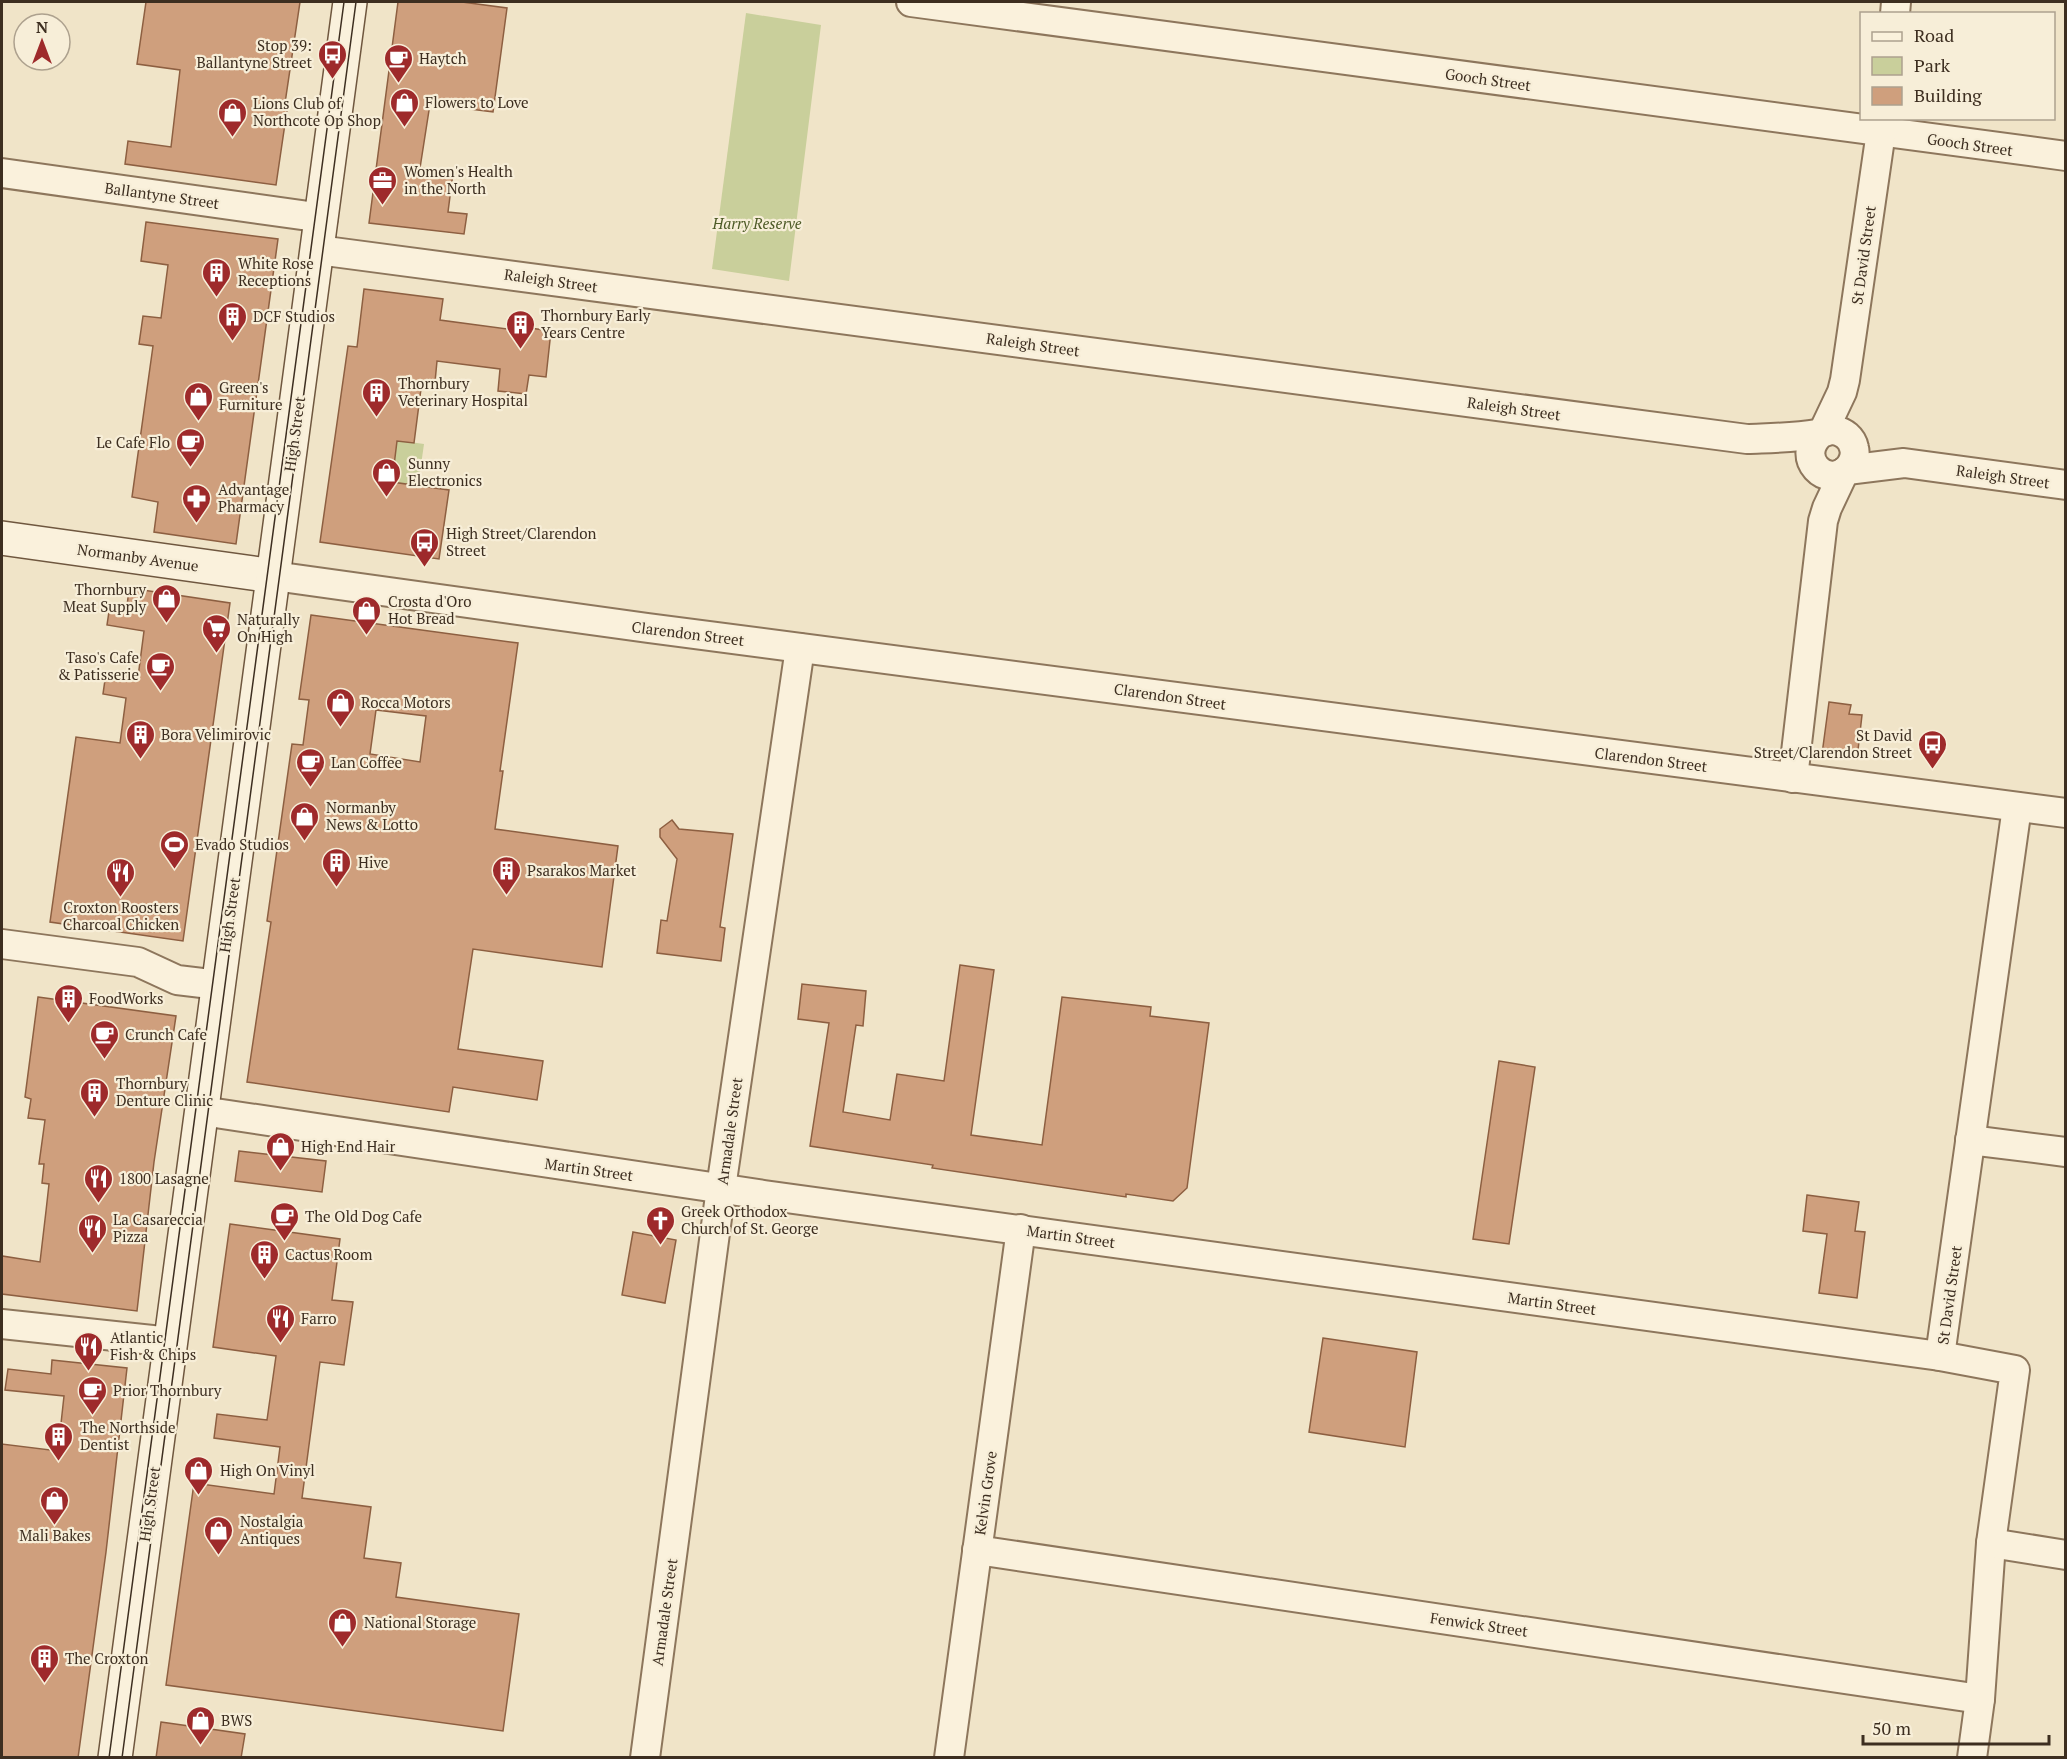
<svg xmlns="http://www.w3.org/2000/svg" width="2067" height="1759" viewBox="0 0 2067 1759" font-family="'PT Serif',serif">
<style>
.green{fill:#c9cf9b}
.building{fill:#cf9f7d;stroke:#8d5f41;stroke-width:1.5;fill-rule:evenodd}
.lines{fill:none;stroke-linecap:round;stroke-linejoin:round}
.minor-casing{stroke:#8d765c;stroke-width:32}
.secondary-casing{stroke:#6f573f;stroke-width:36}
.minor{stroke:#faf1dc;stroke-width:28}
.secondary{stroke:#faf1dc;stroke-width:33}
.tram{stroke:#3d2e20;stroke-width:1.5}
.labels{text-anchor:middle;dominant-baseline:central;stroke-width:4.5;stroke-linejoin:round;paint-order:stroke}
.poi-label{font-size:15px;fill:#3d2e20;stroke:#f7eed8;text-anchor:start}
.street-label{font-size:15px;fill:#3d2e20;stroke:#f7eed8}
.park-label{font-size:15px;font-style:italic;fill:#4d5a26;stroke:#f7eed8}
</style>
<rect width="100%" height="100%" fill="#f0e4c8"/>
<g class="green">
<path d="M746 13 821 25 789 281 712 269Z"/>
<path d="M374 437 424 444 418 486 369 479 393 474 395 451Z"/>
</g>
<g class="building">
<path d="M146 2H300L284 110H287L276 185 125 164 128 141 171 147 180 70 137 64Z"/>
<path d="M398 2H462L507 8 493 112 430 104 420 168 453 173 448 212 467 214 464 234 369 223Z"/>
<path d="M146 222 278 239 236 544 154 532 158 502 132 497 153 346 139 344 143 316 161 318 168 265 141 261Z"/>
<path d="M364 289 443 299 440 320 507 329 508 325 551 331 546 377 529 375 526 394 498 391 500 369 437 361 435 382 422 381 414 443 397 441 392 482 449 490 439 559 320 542 348 346 357 347Z"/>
<path d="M129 588 230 603 183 941 50 922 76 737 120 743 126 698 103 694 106 673 138 677 144 631 107 625 110 605 127 607Z"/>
<path d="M311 615 518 643 500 771H503L495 829 618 846 602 967 473 949 458 1049 543 1061 537 1100 453 1087 449 1112 247 1082 271 922 267 921 292 744 303 745 309 700 299 699ZM376 710 426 716 420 762 370 754Z"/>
<path d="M1829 702 1851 705 1849 714 1862 715 1857 759 1822 754Z"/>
<path d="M672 820 679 829 733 834 720 927 725 928 721 961 657 953 661 920 667 921 677 859 660 837V829Z"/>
<path d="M960 965 994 970 971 1135 1042 1145 1062 997 1151 1007 1150 1016 1209 1023 1187 1188 1173 1201 1126 1194V1197L932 1168 933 1165 810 1146 829 1023 798 1019 802 984 866 991 863 1026 856 1025 843 1112 890 1120 897 1074 944 1081Z"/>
<path d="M38 997 176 1016 154 1162 137 1311 2 1294V1256L40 1262 46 1211 49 1184 42 1183 44 1164H39L45 1120 28 1118 31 1099 25 1097Z"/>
<path d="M1499 1061 1535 1067 1509 1244 1473 1239Z"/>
<path d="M239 1151 326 1161 322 1192 235 1181Z"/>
<path d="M1807 1195 1859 1202 1855 1231 1865 1232 1857 1298 1819 1293 1827 1234 1803 1231Z"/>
<path d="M230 1224 340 1239 332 1300 353 1302 344 1365 320 1362 302 1498 371 1507 364 1558 401 1563 396 1597 519 1614 503 1731 166 1685 194 1483 274 1494 280 1447 214 1438 217 1414 267 1420 276 1356 213 1347Z"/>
<path d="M633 1232 676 1240 665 1303 622 1295Z"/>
<path d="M1323 1338 1417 1352 1405 1447 1309 1432Z"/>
<path d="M52 1360 127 1368 106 1552 78 1758H2V1444L58 1451 64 1396 5 1390 8 1369 51 1374Z"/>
<path d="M161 1722 245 1734 241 1758H156Z"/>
</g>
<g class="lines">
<defs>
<g id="minor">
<path d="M911 2 2066 156"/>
<path d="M1895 14 1896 2"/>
<path d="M2 173 323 218"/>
<path d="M318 250 1747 439C1770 438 1794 438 1817 434 1823 433 1828 430 1834 430 1844 432 1852 438 1854 448 1856 455 1853 463 1848 469 1827 490 1794 458 1820 434"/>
<path d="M1823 432 1842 392 1845 380 1883 118"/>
<path d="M1847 470 1904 463 2066 485"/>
<path d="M274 576 648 628 2066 813"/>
<path d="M1793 778 1823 521 1827 508 1844 472"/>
<path d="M2 944 138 962 177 980 219 985"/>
<path d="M202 1111 764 1195 1940 1356 2015 1370 1991 1543 1980 1699 1972 1758"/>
<path d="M1970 1140 2066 1152"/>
<path d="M2 1324 171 1342"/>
<path d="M1940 1356 2017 807"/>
<path d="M1991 1543 2066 1555"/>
<path d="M977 1550 1980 1699"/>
<path d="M645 1758 721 1188 800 648"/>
<path d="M949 1758 1021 1229"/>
</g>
<g id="secondary">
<path d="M2 538 274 576"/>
<path d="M115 1758 350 2"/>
</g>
</defs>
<use href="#minor" class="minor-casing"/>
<use href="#secondary" class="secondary-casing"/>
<use href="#minor" class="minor"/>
<use href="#secondary" class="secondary"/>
<g class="tram">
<path d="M109 1758 344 2"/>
<path d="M122 1758 356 2"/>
</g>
</g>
<defs>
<symbol id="bus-pin" viewBox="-11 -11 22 30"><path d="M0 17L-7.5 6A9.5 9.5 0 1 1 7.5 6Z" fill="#9e2a2b" stroke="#f7eed8"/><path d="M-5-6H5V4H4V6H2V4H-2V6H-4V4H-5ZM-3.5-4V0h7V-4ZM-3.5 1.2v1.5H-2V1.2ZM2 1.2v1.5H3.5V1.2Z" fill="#fff"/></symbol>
<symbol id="cafe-pin" viewBox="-11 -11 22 30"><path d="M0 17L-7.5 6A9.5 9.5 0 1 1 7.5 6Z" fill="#9e2a2b" stroke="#f7eed8"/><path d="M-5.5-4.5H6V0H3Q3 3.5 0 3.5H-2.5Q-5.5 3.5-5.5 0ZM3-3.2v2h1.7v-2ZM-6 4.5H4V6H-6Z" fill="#fff"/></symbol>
<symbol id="shop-pin" viewBox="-11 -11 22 30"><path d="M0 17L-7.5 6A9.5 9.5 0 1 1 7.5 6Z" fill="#9e2a2b" stroke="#f7eed8"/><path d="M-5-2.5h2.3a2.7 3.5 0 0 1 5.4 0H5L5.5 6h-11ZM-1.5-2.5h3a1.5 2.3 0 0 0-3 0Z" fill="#fff"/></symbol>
<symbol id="office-pin" viewBox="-11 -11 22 30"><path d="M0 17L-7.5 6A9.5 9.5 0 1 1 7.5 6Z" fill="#9e2a2b" stroke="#f7eed8"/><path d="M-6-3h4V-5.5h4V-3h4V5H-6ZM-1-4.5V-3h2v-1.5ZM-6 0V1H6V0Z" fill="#fff"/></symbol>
<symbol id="building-pin" viewBox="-11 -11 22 30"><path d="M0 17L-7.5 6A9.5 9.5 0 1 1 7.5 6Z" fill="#9e2a2b" stroke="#f7eed8"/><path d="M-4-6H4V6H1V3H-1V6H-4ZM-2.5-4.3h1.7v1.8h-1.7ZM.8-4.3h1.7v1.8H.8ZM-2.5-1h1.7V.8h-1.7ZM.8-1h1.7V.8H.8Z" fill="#fff"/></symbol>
<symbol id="pharmacy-pin" viewBox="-11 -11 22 30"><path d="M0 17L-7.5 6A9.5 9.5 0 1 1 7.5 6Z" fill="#9e2a2b" stroke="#f7eed8"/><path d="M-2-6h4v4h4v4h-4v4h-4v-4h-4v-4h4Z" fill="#fff"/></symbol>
<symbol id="supermarket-pin" viewBox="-11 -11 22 30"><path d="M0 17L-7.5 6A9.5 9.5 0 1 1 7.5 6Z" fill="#9e2a2b" stroke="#f7eed8"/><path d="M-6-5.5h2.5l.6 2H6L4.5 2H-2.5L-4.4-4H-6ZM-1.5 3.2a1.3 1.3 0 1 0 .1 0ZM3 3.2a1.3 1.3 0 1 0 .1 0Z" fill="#fff"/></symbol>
<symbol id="stadium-pin" viewBox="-11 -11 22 30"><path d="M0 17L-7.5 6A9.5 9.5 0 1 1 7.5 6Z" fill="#9e2a2b" stroke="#f7eed8"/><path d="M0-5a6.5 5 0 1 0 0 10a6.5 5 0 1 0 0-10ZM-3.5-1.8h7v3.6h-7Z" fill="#fff"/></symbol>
<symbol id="restaurant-pin" viewBox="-11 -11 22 30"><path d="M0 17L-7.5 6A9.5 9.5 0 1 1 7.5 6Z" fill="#9e2a2b" stroke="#f7eed8"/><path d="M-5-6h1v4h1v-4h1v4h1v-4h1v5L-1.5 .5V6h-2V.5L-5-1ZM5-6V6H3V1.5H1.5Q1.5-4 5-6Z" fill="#fff"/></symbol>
<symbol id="church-pin" viewBox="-11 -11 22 30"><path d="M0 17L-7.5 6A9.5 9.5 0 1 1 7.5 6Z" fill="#9e2a2b" stroke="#f7eed8"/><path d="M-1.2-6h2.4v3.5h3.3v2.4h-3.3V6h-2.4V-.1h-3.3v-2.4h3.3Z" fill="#fff"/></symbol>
</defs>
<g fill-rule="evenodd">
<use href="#bus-pin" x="316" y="38" width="33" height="45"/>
<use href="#cafe-pin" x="382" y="42" width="33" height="45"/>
<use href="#shop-pin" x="388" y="86" width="33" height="45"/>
<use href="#shop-pin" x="216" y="96" width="33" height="45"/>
<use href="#office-pin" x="366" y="164" width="33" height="45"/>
<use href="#building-pin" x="200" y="256" width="33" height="45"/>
<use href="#building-pin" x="216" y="300" width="33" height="45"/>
<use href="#building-pin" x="504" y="308" width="33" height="45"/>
<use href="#building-pin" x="360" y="376" width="33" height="45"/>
<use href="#shop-pin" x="182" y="380" width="33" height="45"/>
<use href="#cafe-pin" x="174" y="426" width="33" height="45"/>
<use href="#shop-pin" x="370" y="456" width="33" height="45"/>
<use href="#pharmacy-pin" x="180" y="482" width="33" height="45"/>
<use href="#bus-pin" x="408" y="526" width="33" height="45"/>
<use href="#shop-pin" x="150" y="582" width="33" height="45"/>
<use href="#shop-pin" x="350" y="594" width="33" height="45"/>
<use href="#supermarket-pin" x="200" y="612" width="33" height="45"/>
<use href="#cafe-pin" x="144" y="650" width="33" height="45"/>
<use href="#shop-pin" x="324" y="686" width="33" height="45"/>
<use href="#building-pin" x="124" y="718" width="33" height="45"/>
<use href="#bus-pin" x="1916" y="728" width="33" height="45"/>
<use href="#cafe-pin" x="294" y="746" width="33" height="45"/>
<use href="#shop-pin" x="288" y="800" width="33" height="45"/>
<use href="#stadium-pin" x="158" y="828" width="33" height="45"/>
<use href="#building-pin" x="320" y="846" width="33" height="45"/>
<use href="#building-pin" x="490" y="854" width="33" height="45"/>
<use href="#restaurant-pin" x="104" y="856" width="33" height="45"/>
<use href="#building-pin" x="52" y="982" width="33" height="45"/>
<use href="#cafe-pin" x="88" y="1018" width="33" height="45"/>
<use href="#building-pin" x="78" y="1076" width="33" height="45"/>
<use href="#shop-pin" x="264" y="1130" width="33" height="45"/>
<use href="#restaurant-pin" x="82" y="1162" width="33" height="45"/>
<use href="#cafe-pin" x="268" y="1200" width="33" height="45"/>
<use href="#church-pin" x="644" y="1204" width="33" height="45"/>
<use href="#restaurant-pin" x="76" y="1212" width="33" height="45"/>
<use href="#building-pin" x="248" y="1238" width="33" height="45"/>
<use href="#restaurant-pin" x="264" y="1302" width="33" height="45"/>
<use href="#restaurant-pin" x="72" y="1330" width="33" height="45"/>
<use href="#cafe-pin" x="76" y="1374" width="33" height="45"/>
<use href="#building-pin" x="42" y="1420" width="33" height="45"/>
<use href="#shop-pin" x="182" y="1454" width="33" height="45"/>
<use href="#shop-pin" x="38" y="1484" width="33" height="45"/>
<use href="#shop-pin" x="202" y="1514" width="33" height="45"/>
<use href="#shop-pin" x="326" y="1606" width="33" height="45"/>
<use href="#building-pin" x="28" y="1642" width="33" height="45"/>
<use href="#shop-pin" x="184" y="1704" width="33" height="45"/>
</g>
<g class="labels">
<g class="poi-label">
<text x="312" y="45" text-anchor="end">Stop 39:<tspan x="312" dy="17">Ballantyne Street</tspan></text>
<text x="419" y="58">Haytch</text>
<text x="425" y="102">Flowers to Love</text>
<text x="253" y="103">Lions Club of<tspan x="253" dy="17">Northcote Op Shop</tspan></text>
<text x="404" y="171">Women's Health<tspan x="404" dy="17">in the North</tspan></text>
<text x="238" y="263">White Rose<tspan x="238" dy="17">Receptions</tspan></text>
<text x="541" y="315">Thornbury Early<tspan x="541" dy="17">Years Centre</tspan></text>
<text x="253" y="316">DCF Studios</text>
<text x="398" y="383">Thornbury<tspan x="398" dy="17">Veterinary Hospital</tspan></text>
<text x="219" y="387">Green's<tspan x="219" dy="17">Furniture</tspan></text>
<text x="170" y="442" text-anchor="end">Le Cafe Flo</text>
<text x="408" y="463">Sunny<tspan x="408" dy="17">Electronics</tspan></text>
<text x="218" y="489">Advantage<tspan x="218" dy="17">Pharmacy</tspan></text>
<text x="446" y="533">High Street/Clarendon<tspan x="446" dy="17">Street</tspan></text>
<text x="146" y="589" text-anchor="end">Thornbury<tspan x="146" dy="17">Meat Supply</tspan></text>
<text x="388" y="601">Crosta d'Oro<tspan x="388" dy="17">Hot Bread</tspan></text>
<text x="237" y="619">Naturally<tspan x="237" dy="17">On High</tspan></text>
<text x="139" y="657" text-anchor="end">Taso's Cafe<tspan x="139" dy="17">&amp; Patisserie</tspan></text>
<text x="361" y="702">Rocca Motors</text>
<text x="161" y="734">Bora Velimirovic</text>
<text x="1912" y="735" text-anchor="end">St David<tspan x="1912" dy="17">Street/Clarendon Street</tspan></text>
<text x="331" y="762">Lan Coffee</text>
<text x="326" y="807">Normanby<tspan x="326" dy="17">News &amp; Lotto</tspan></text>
<text x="195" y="844">Evado Studios</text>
<text x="358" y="862">Hive</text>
<text x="527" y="870">Psarakos Market</text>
<text x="121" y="907" text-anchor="middle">Croxton Roosters<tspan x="121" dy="17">Charcoal Chicken</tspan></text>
<text x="89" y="998">FoodWorks</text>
<text x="125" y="1034">Crunch Cafe</text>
<text x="116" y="1083">Thornbury<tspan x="116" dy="17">Denture Clinic</tspan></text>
<text x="301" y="1146">High End Hair</text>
<text x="119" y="1178">1800 Lasagne</text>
<text x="681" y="1211">Greek Orthodox<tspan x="681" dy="17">Church of St. George</tspan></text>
<text x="305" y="1216">The Old Dog Cafe</text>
<text x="113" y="1219">La Casareccia<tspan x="113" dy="17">Pizza</tspan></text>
<text x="285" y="1254">Cactus Room</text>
<text x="301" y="1318">Farro</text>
<text x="110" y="1337">Atlantic<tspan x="110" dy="17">Fish &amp; Chips</tspan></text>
<text x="113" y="1390">Prior Thornbury</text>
<text x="80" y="1427">The Northside<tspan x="80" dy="17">Dentist</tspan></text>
<text x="220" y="1470">High On Vinyl</text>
<text x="240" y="1521">Nostalgia<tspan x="240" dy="17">Antiques</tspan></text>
<text x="55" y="1535" text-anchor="middle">Mali Bakes</text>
<text x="364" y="1622">National Storage</text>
<text x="65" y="1658">The Croxton</text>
<text x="221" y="1720">BWS</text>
</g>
<g class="street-label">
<text transform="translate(1488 79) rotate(8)">Gooch Street</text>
<text transform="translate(1970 144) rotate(8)">Gooch Street</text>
<text transform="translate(162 195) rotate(8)">Ballantyne Street</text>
<text transform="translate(1863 255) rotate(-82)">St David Street</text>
<text transform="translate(551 280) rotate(8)">Raleigh Street</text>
<text transform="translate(1033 344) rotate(8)">Raleigh Street</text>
<text transform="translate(1514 408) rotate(8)">Raleigh Street</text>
<text transform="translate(294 434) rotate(-82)">High Street</text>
<text transform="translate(2003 476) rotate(8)">Raleigh Street</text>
<text transform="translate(138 557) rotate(8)">Normanby Avenue</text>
<text transform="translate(688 633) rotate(7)">Clarendon Street</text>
<text transform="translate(1170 696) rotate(8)">Clarendon Street</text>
<text transform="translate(1651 759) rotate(7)">Clarendon Street</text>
<text transform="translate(229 915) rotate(-82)">High Street</text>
<text transform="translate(729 1131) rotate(-82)">Armadale Street</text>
<text transform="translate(589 1169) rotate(8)">Martin Street</text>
<text transform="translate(1071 1236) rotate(8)">Martin Street</text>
<text transform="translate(1949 1295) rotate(-82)">St David Street</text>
<text transform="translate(1552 1303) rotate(8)">Martin Street</text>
<text transform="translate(985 1493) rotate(-82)">Kelvin Grove</text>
<text transform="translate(149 1504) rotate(-82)">High Street</text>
<text transform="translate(664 1612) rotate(-82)">Armadale Street</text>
<text transform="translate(1479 1624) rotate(8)">Fenwick Street</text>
</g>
<g class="park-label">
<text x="757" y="223">Harry Reserve</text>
</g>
</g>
<rect width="2067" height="1759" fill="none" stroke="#3d2e20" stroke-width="6"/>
<rect x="1860" y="12" width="195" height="108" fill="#f7eed8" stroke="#ada18e" stroke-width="1.5"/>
<rect x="1872" y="32" width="30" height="9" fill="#faf1dc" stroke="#ada18e" stroke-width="1.5"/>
<text x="1914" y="42" font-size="18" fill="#3d2e20">Road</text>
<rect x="1872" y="57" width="30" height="18" fill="#c9cf9b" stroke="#ada18e" stroke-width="1.5"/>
<text x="1914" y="72" font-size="18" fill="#3d2e20">Park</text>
<rect x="1872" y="87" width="30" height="18" fill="#cf9f7d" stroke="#ada18e" stroke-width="1.5"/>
<text x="1914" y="102" font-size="18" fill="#3d2e20">Building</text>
<g transform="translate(42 42)"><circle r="28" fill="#f7eed8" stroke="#ada18e" stroke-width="1.5"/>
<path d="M0-4.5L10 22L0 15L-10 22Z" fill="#9e2a2b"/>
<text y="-9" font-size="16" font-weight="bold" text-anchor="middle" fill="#3d2e20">N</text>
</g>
<path d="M1863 1735v9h186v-9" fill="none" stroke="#3d2e20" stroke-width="3"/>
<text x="1872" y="1735" font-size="18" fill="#3d2e20" stroke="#f7eed8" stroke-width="4.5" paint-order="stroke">50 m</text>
</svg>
